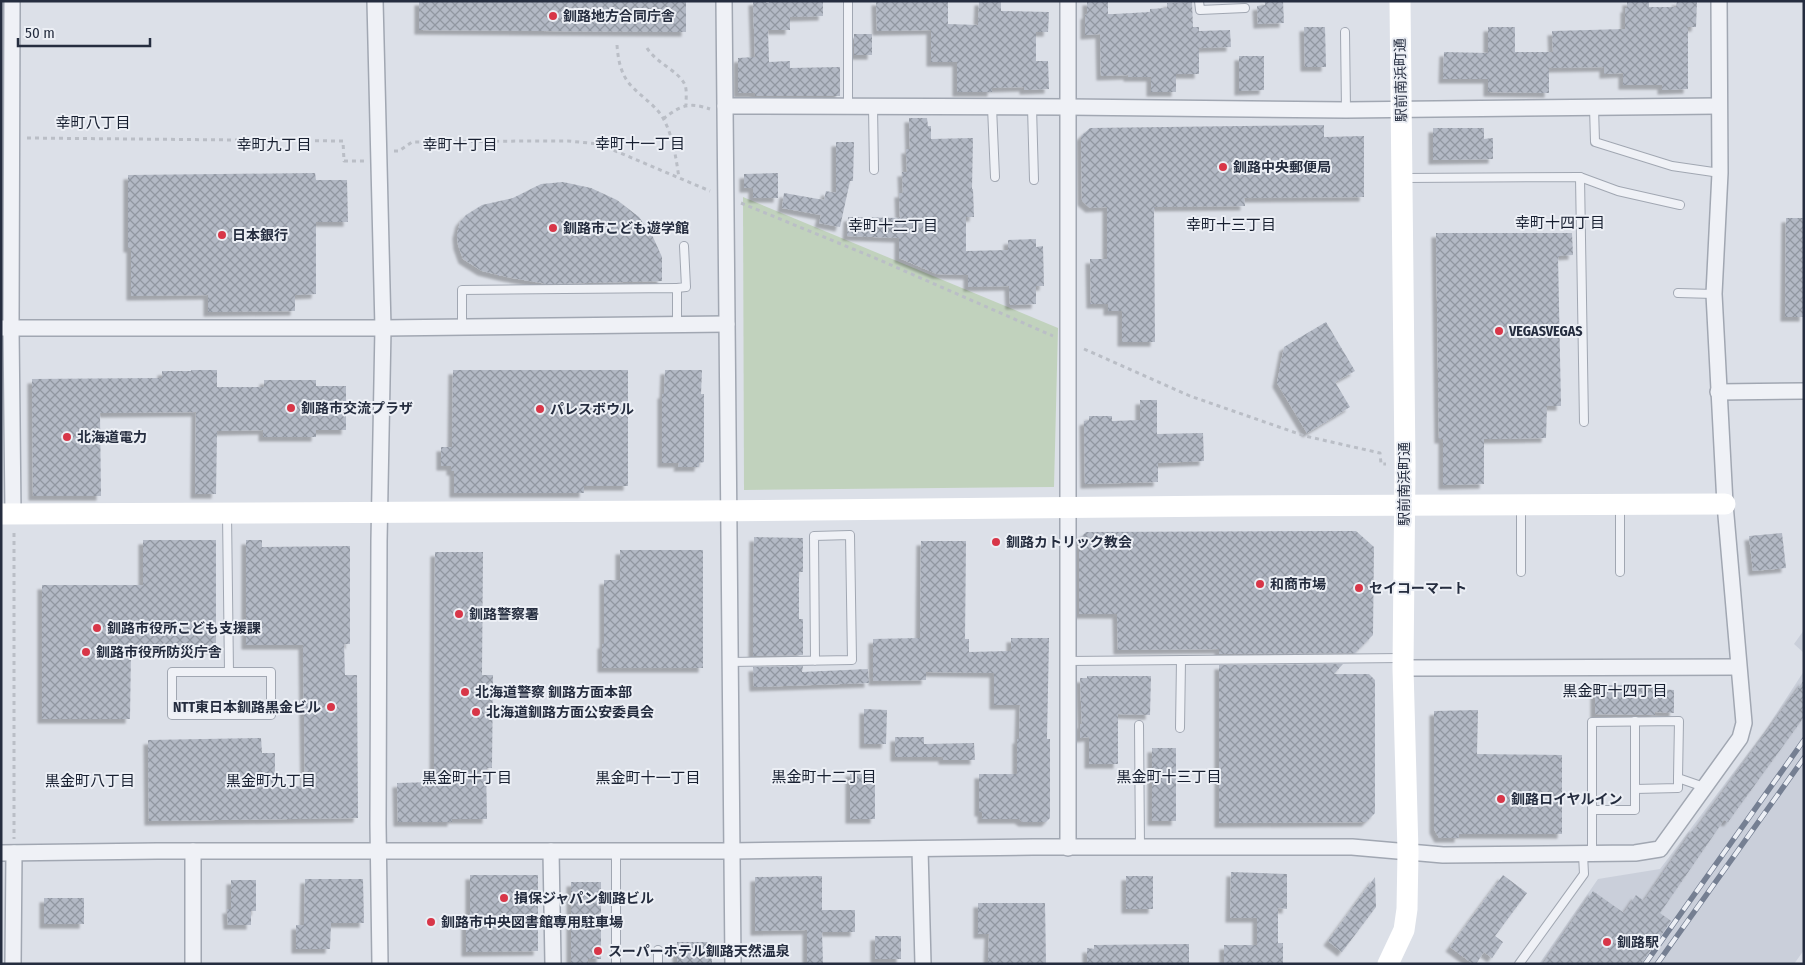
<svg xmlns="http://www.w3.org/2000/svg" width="1805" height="965" viewBox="0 0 1805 965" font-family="'Fira Sans Condensed','Noto Sans JP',sans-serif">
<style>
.built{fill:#cacfda}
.green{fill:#c1d2bd}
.building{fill:url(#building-cross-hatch);filter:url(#shadow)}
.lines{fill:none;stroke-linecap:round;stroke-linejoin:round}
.lane-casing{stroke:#a1a7b2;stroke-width:10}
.street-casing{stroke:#a1a7b2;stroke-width:18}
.path{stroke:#babec6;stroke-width:3;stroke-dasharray:4 4;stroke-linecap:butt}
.lane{stroke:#eff1f6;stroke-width:8}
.street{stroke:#eff1f6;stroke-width:15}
.secondary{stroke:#fff;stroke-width:21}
.rail-casing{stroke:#757f92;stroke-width:5.5}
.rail{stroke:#eceff5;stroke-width:4;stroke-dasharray:11;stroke-linecap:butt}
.poi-dot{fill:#d83648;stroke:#eceff5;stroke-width:2}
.labels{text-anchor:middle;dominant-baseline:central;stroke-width:4;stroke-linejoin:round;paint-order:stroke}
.poi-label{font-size:14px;font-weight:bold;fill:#252d3f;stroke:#eceff5;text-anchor:start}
.street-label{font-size:14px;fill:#252d3f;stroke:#eceff5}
.neighbourhood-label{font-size:15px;fill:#171f30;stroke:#eceff5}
</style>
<defs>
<pattern id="building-cross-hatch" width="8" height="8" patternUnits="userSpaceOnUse" patternTransform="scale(1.25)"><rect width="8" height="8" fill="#b3b9c5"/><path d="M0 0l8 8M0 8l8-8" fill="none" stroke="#9197a1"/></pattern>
<filter id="shadow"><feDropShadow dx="-4.5" dy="4.5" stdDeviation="1" flood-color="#0004"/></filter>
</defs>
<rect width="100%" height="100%" fill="#dce0e8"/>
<g class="built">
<path d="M1804 630V653L1794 644Z"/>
<path d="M1804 671V950L1794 964H1539L1598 879 1660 869 1765 731Z"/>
</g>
<path class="green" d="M743 197 1058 328 1054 487 744 490Z"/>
<g class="building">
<path d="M419 1H686V32L419 30Z"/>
<path d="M753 1H766V3H769V1H823V16L790 17V30H768L769 62 790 61V68L840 67V96H755V93H738V58L755 57Z"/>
<path d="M876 1H948V24L978 25 979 1H1001V11L1049 12 1048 32H1036V61H1048L1049 89 1024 90V87L992 88V92H957V62H931V30L877 31Z"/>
<path d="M1087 1H1108V14H1114L1150 12V9L1167 8V3L1192 2 1193 27H1199V31L1230 30 1231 47 1199 48V74H1176V92H1151V77H1128V75L1101 76 1100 34 1085 35V15L1087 14Z"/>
<path d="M1265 1H1283L1284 23 1258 24 1257 6 1265 5Z"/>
<path d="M1627 1H1649V7H1676L1677 1H1697L1696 27H1688V89L1662 90V85H1623V73L1604 74V67L1549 68V93L1488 92V79H1443L1444 52 1488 53V27H1515V52H1553L1552 31 1625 29V8H1627Z"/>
<path d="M1304 27H1325L1326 67H1305Z"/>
<rect x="854" y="34" width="18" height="21"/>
<path d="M1239 56H1264V90L1239 91Z"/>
<path d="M909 118H927L928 126H931V139L973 138 972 189H973L974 217H966V251L1008 250V240L1036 239V247L1043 246 1044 286H1036V304L1010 305 1009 286 968 287V275L937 274 899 258V238L847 236 848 217 900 218 899 193H903L902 172H907L906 149H910Z"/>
<path d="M1324 125V137L1364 136V197L1244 198 1245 206 1154 207 1155 342H1122V311H1108V304H1091L1090 259H1107V207L1090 208 1082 201 1081 136 1090 128Z"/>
<path d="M1433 128H1484V139L1493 138V159L1433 160Z"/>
<path d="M836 142H854L853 181H850L840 227 819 223 821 215 782 208 784 193 824 200 826 191 836 193Z"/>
<path d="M315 173 316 180H347L348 222H316V294L295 295V311L208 312V295L131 296V248H128V175Z"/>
<path d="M778 173V198H753V188H744V174Z"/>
<path d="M563 182 591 188 617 200 639 217 653 237 662 257V281L547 284 507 277 482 271 463 259 458 245 457 234 460 222 466 215 482 205 513 198 541 184Z"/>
<path d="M1786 218H1804V317H1785Z"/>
<path d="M1436 233H1572L1573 255 1558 256 1561 406H1547L1546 438 1484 439V484L1443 485V439H1439Z"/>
<path d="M1326 322 1355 371 1335 382 1350 407 1307 433 1277 383 1284 347Z"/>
<path d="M191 370H217V387H264V380H316V386H346V430H316V437H263V430L217 431 216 494H195L196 412 100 413 101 496H33L32 379 162 378V371H191Z"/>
<path d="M453 370H628V486H584V493H454V471H451V466H441V447H452Z"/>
<path d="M665 370H702L701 394H704V462L699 463V467H678L679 463H662V394H664Z"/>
<path d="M1140 400H1157V434L1203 433 1204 461 1158 463V482L1085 484 1084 421 1089 420V416H1112V421L1140 420Z"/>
<path d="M1356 531 1374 547 1373 635 1355 653 1219 654V649L1118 650 1117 614H1079V539L1086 532Z"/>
<path d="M1782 533 1786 568 1753 571 1749 536Z"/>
<path d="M754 537 803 538V572H799V619H803V655L753 656Z"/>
<path d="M143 540H216V649H131L130 719H42V585H143Z"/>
<path d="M246 540H262V547L350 546V644H344L345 675H357L358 818 149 821 148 740 261 738 262 753H275V787L305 786 303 645H246Z"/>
<path d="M921 541H966L965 639H969V652L1011 651V638H1049L1047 739H1050V818L1046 822H1023L1019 819H982V812H979V774H1017V739H1019L1020 705H994V673L926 672V680L873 681V639L920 638Z"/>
<path d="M620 550H703V668H602V644H604V580H620Z"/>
<path d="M435 552H483L482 675H493L492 768H486L487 819H452V822H398L397 783 434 782Z"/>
<path d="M1343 664 1334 674H1369L1375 680V813L1366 822 1219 823V665Z"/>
<path d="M803 666 802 672 868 669 869 683 754 687 753 667Z"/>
<path d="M1087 676H1151L1150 715 1118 714V764H1089V737L1080 738V724H1082L1080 678H1087Z"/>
<path d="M1804 680V717L1728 822 1724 820 1660 913 1671 921 1641 964H1543L1593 891 1624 913 1636 895 1644 901 1694 828 1696 829Z"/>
<path d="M1595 685H1655V689L1674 690V713L1655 712V715L1595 714Z"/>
<path d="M864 709 887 710 886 744H864Z"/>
<path d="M1478 710 1477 754 1562 755V834H1459V838H1439L1434 829V711Z"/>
<path d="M895 737H924V744L974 743 975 760H943V757H895Z"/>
<rect x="1152" y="748" width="24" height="73"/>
<rect x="850" y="772" width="25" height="47"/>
<path d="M1231 872 1287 874V909L1278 908V943H1283V964H1224V945H1257V918H1230Z"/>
<path d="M470 875H538V951L466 952V922H470Z"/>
<path d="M1503 875 1527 893 1495 936 1503 942 1492 958 1484 952 1476 964H1473L1450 947Z"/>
<path d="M822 876V910H855V932H822L823 964H807V930L755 931V877Z"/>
<rect x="1126" y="876" width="27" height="33"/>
<path d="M1375 877 1376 907 1342 952 1328 941Z"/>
<path d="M305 879H363L364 923H331L330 949H296V925H304Z"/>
<path d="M231 880H256V911H251V925H228L227 909H231Z"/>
<path d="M571 882H601V959H588V964H571Z"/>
<rect x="44" y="898" width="40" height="26"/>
<path d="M978 903H1045L1046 964H988L989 934H978Z"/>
<rect x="875" y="936" width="26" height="23"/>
<rect x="677" y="942" width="35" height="22"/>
<path d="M1189 944V964H1087V948L1094 949V945Z"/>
</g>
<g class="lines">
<defs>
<g id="lane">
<path d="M848 1V106"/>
<path d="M1199 1 1200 10 1245 8"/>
<path d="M1345 32 1346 110"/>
<path d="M873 106 874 170"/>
<path d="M992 107 995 177"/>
<path d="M1032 107 1034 180"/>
<path d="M1594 107 1595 142 1672 166 1720 173"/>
<path d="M1580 177 1584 422"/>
<path d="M1404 178 1580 177 1618 191 1680 205"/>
<path d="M677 288 686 287 684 246"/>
<path d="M1678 293 1714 294"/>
<path d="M462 326V290L677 288V325"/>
<path d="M1521 507V572"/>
<path d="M227 514 229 672"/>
<path d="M1620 572V506"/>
<path d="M1067 661 1403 658"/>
<path d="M729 662 852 660 850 535 814 536 815 661"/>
<rect x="172" y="672" width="99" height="43"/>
<path d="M1139 725 1140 847"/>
<path d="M1180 728 1181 660"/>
<path d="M1635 789 1678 788V778"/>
<path d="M1592 810H1635V721"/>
<path d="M1592 854V722L1679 721 1678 778 1704 787"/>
<path d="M658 950V964"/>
<path d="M616 964V851"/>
<path d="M1519 964 1584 874 1583 854"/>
</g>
<g id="street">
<path d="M12 1 11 328 13 514"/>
<path d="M375 1 383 328 379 541 378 824 380 964"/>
<path d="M724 1 733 964"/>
<path d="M1068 1V848"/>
<path d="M725 106 1068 107 1346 110 1718 106"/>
<path d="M1 328H383L727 324"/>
<path d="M1718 392 1804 391"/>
<path d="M1403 668 1738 667"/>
<path d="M920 849 923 964"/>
<path d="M551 851 553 964"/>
<path d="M1 853 157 851H731L1033 847H1352L1443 855 1635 853 1660 849 1740 738 1744 723 1725 504 1714 294 1720 173 1719 1"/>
<path d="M13 964 14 853"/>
<path d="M193 964V851"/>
</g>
</defs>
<use href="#lane" class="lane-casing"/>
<use href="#street" class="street-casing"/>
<g class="path">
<path d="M617 45C618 58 620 71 628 82 638 95 654 103 663 118 673 136 676 158 679 178"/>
<path d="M647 48C656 63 679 71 685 85 687 90 686 99 686 105"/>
<path d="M663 119C681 105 689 102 710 109"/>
<path d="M27 138 343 141 344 161H364"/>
<path d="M394 151H399L412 142 527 141H568L599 144 710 191"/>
<path d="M741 203 875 258 1053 336"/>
<path d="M1084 349 1190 396 1305 436 1380 453 1381 464H1386"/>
<path d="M14 533V839"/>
</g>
<use href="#lane" class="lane"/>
<use href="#street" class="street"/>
<g class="secondary">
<path d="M1 514 700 511 1230 506 1725 504"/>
<path d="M1388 964 1404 930 1407 909 1408 852 1403 668 1405 465 1400 1"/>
</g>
<defs>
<g id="rail">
<path d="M1645 964 1804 740"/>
<path d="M1657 964 1804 758"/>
</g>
</defs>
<use href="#rail" class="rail-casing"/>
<use href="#rail" class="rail"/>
</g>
<g class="poi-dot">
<circle cx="553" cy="16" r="5"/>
<circle cx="1223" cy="167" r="5"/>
<circle cx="553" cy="228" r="5"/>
<circle cx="222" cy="235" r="5"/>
<circle cx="1499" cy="331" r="5"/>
<circle cx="291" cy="408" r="5"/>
<circle cx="540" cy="409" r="5"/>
<circle cx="67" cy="437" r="5"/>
<circle cx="996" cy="542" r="5"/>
<circle cx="1260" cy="584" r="5"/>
<circle cx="1359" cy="588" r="5"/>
<circle cx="459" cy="614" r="5"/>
<circle cx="97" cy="628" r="5"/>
<circle cx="86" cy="652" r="5"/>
<circle cx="465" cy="692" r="5"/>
<circle cx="331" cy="707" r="5"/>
<circle cx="476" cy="712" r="5"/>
<circle cx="1501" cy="799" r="5"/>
<circle cx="504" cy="898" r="5"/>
<circle cx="431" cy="922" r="5"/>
<circle cx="1607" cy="942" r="5"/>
<circle cx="598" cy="951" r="5"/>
</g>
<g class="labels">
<g class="poi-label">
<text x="563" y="16">釧路地方合同庁舎</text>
<text x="1233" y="167">釧路中央郵便局</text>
<text x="563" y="228">釧路市こども遊学館</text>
<text x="232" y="235">日本銀行</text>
<text x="1509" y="331">VEGASVEGAS</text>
<text x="301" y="408">釧路市交流プラザ</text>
<text x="550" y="409">パレスボウル</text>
<text x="77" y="437">北海道電力</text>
<text x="1006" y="542">釧路カトリック教会</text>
<text x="1270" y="584">和商市場</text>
<text x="1369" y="588">セイコーマート</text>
<text x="469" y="614">釧路警察署</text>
<text x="107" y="628">釧路市役所こども支援課</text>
<text x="96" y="652">釧路市役所防災庁舎</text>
<text x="475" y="692">北海道警察 釧路方面本部</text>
<text x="321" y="707" text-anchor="end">NTT東日本釧路黒金ビル</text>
<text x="486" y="712">北海道釧路方面公安委員会</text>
<text x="1511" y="799">釧路ロイヤルイン</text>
<text x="514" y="898">損保ジャパン釧路ビル</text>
<text x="441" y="922">釧路市中央図書館専用駐車場</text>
<text x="1617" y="942">釧路駅</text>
<text x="608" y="951">スーパーホテル釧路天然温泉</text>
</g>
<g class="street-label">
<text transform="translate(1401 80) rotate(-91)">駅前南浜町通</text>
<text transform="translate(1404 484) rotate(-90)">駅前南浜町通</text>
</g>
<g class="neighbourhood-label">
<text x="93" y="123">幸町八丁目</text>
<text x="640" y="144">幸町十一丁目</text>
<text x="274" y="145">幸町九丁目</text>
<text x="460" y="145">幸町十丁目</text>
<text x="1560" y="223">幸町十四丁目</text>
<text x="1231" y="225">幸町十三丁目</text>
<text x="893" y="226">幸町十二丁目</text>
<text x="1615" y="691">黒金町十四丁目</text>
<text x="824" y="777">黒金町十二丁目</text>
<text x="1169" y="777">黒金町十三丁目</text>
<text x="467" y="778">黒金町十丁目</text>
<text x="648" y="778">黒金町十一丁目</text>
<text x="90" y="781">黒金町八丁目</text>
<text x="271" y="781">黒金町九丁目</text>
</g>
</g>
<rect width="1805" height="965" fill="none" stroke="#252d3f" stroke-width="5"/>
<path d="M18 38v8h132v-8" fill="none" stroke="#252d3f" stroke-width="2.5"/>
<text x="25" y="38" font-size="15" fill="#252d3f" stroke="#eceff5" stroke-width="4" paint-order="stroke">50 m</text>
</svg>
